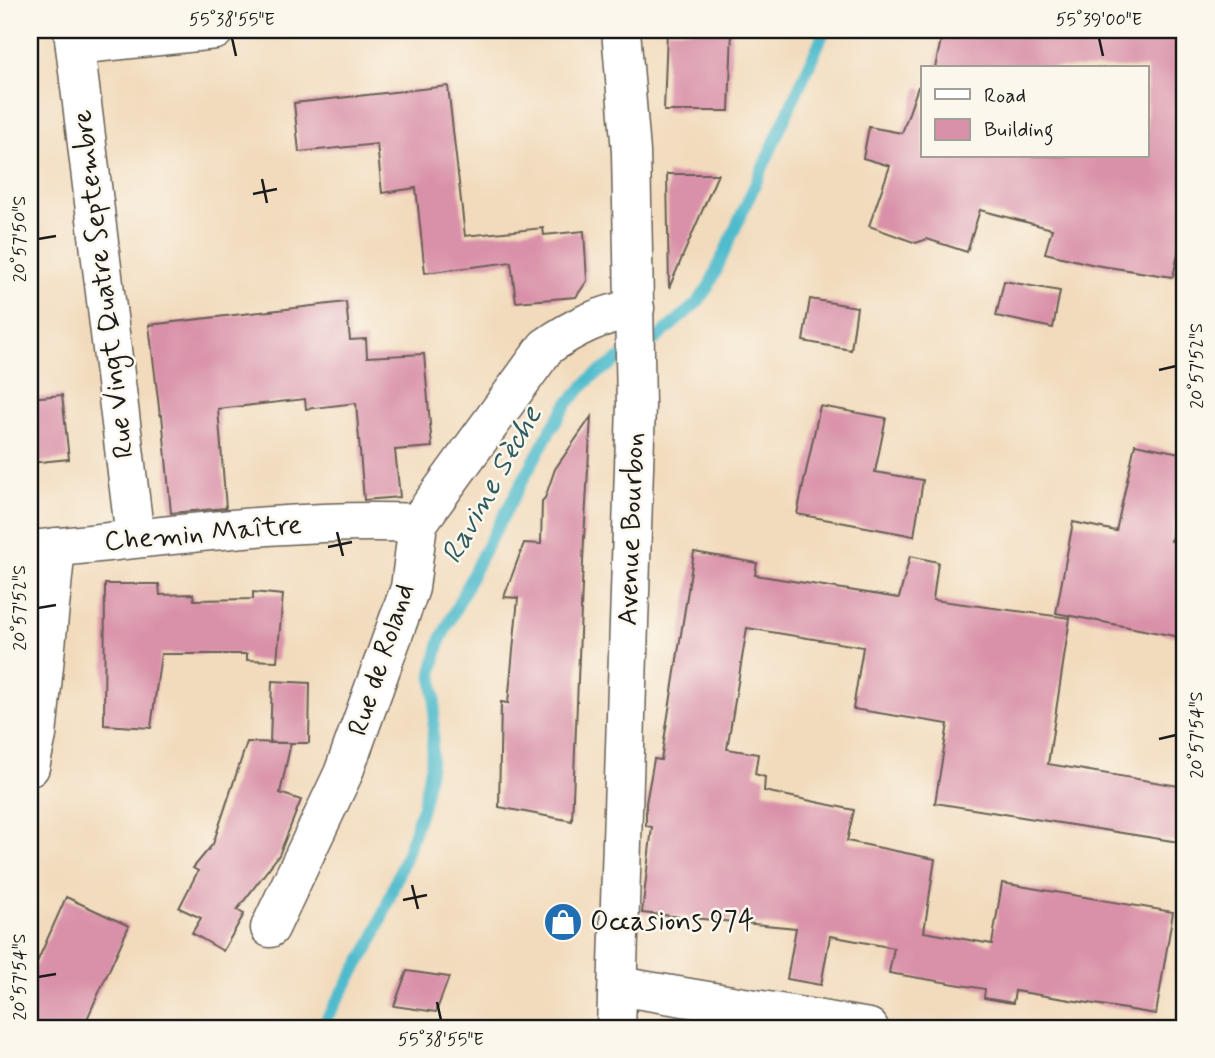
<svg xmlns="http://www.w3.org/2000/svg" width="1215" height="1058" viewBox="0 0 1215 1058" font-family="Mynerve,sans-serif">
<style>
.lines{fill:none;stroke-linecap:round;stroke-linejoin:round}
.stream{stroke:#50bbcc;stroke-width:12}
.building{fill:#d991a9}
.minor-casing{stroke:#675f54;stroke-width:41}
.minor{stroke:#fff;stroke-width:38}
.ticks{fill:none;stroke:#1c1c1c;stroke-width:2.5}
.labels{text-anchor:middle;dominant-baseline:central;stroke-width:5;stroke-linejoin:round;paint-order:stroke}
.street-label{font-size:28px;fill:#1c1c1c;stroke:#fbf7ec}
.poi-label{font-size:28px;fill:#1c1c1c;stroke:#fbf7ec;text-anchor:start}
.water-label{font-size:30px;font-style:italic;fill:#315c62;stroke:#fbf7ec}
.neatline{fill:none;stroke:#1c1c1c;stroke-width:2.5}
.ticks-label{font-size:18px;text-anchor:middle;fill:#1c1c1c}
</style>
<rect width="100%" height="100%" fill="#fbf7ec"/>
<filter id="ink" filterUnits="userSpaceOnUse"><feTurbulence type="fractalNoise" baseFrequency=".0143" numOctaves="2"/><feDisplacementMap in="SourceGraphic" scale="14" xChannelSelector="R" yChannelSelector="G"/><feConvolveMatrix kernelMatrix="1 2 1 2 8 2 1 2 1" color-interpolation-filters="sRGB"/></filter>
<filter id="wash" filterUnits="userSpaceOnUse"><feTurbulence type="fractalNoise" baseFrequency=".00686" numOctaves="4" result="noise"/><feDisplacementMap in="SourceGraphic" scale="28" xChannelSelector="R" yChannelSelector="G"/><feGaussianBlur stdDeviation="1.57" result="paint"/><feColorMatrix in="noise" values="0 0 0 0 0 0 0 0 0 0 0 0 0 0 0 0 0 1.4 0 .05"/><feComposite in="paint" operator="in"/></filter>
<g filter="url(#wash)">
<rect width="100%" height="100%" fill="#f2dbbd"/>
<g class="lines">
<path class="stream" d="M321 1028 373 940 409 847 423 805 431 764 435 700 432 673 440 641 481 557 551 429 567 404 592 377 631 351 656 339 697 303 709 286 825 30"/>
</g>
<g id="blocks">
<g class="building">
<path d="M667 30H732L729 111H664Z"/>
<path d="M943 30H1185V221L1173 277 1095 265 1045 253 1052 229 980 210 967 252 927 239 916 243 869 226 890 166 863 158 869 127 902 133 918 87 923 88V156H1147V68H935Z"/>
<path d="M448 86 465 236 543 228 544 235 584 231 587 281 576 297 516 302 511 262 425 273 416 188 382 193 377 144 299 152 294 103Z"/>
<path d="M667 174H718L669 288Z"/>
<path d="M1004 281 1060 291 1053 328 996 316Z"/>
<path d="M810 299 857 307 851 350 803 341Z"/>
<path d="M346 302 350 340 366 339 367 357 424 354 432 447 395 450 400 497 364 500 356 403 306 409 305 399 218 409 226 508 171 513 162 415 160 416 149 325Z"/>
<path d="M62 395 69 459 30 463V398Z"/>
<path d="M820 406 886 418 875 472 923 480 914 536 797 514Z"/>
<path d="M591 417 584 539 572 821 499 807 501 702 508 703 518 598 504 597 524 543 541 544 542 501 545 498 555 469Z"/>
<path d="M1135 444 1185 454V466L1171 541 1185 544V638L1056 613 1073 522 1116 531Z"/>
<path d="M694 552 757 563 755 575 899 598 910 556 938 562 933 600 1070 618 1048 764 1185 787V843L935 803 948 724 853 709 863 647 747 628 727 749 758 754 755 774 765 777 764 791 854 810 847 841 935 859 924 932 992 944 1002 883 1173 912 1156 1014 1015 991 1013 1003 984 998 985 989 889 973 894 948 830 936 821 985 787 979 796 928 642 913 652 827 646 826V803L654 759 661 760Z"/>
<path d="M105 584H159L160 595 193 594 194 600 253 599V592L283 595 277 661 247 660V654H161L151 728 104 725Z"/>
<path d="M272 681 310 683 309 743H270Z"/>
<path d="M247 742 291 743 280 793 301 800 279 855 237 910 244 914 223 951 192 933 201 918 179 908 198 871 193 868 213 844Z"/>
<path d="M66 897 129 926 83 1028H30V978Z"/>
<path d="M407 971 449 977 436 1012 394 1006Z"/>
</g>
</g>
</g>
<g filter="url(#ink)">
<use href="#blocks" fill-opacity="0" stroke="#675f54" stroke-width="2"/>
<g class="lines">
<defs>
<g id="minor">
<path d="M73 30 135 538"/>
<path d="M75 45 215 30"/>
<path d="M30 550C157 538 291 517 418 523"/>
<path d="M30 767 37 735 56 547"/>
<path d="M270 928 343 774 410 588 418 523 546 347C576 326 599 316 635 308"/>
<path d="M618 986 869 1028"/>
<path d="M616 1028 636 405 631 152 621 30"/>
</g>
</defs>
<use href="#minor" class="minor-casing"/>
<use href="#minor" class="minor"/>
</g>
</g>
<path class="ticks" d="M232 38 236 56M1099 38 1103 56M262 179 267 203M253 194 277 189M38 239 56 236M1159 370 1176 366M337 532 343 556M328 547 352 542M38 608 56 605M1159 739 1176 735M412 885 418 909M403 900 427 895M38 977 56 974M437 1002 441 1020"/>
<defs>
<symbol id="shop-disc" viewBox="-11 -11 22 22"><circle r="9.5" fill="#1f6fb2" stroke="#fbf7ec"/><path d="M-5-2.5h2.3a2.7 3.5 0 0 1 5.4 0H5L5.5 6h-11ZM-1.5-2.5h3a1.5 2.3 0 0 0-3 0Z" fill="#fff"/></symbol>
</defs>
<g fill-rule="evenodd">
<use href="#shop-disc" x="541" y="900" width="44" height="44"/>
</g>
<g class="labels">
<g class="street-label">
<text transform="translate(104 284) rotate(-97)">Rue Vingt Quatre Septembre</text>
<text transform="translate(632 529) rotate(-88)">Avenue Bourbon</text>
<text transform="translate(203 534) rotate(-5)">Chemin Maître</text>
<text transform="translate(382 660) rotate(-72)">Rue de Roland</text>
</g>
<g class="poi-label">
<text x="590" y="922">Occasions 974</text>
</g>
<g class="water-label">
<text transform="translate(492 485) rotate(-61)">Ravine Sèche</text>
</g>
</g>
<rect width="1215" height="1058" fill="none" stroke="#fbf7ec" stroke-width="77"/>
<rect x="921" y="66" width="228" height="91" fill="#fbf7ec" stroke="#a29f99" stroke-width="2"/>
<rect x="935" y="89" width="35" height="10" fill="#ffffff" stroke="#a29f99" stroke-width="2"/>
<text x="984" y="102" font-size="21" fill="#1c1c1c">Road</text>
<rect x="935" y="119" width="35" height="21" fill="#d991a9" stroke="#a29f99" stroke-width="2"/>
<text x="984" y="136" font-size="21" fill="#1c1c1c">Building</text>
<rect x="38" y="38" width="1138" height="982" class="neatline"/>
<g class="ticks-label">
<text x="232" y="25">55°38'55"E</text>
<text x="1099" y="25">55°39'00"E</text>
<text transform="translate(19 239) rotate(-90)" y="6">20°57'50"S</text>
<text transform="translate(1196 366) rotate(-90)" y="6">20°57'52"S</text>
<text transform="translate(19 608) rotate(-90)" y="6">20°57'52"S</text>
<text transform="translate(1196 735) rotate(-90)" y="6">20°57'54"S</text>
<text transform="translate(19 977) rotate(-90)" y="6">20°57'54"S</text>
<text x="441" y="1045">55°38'55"E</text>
</g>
</svg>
